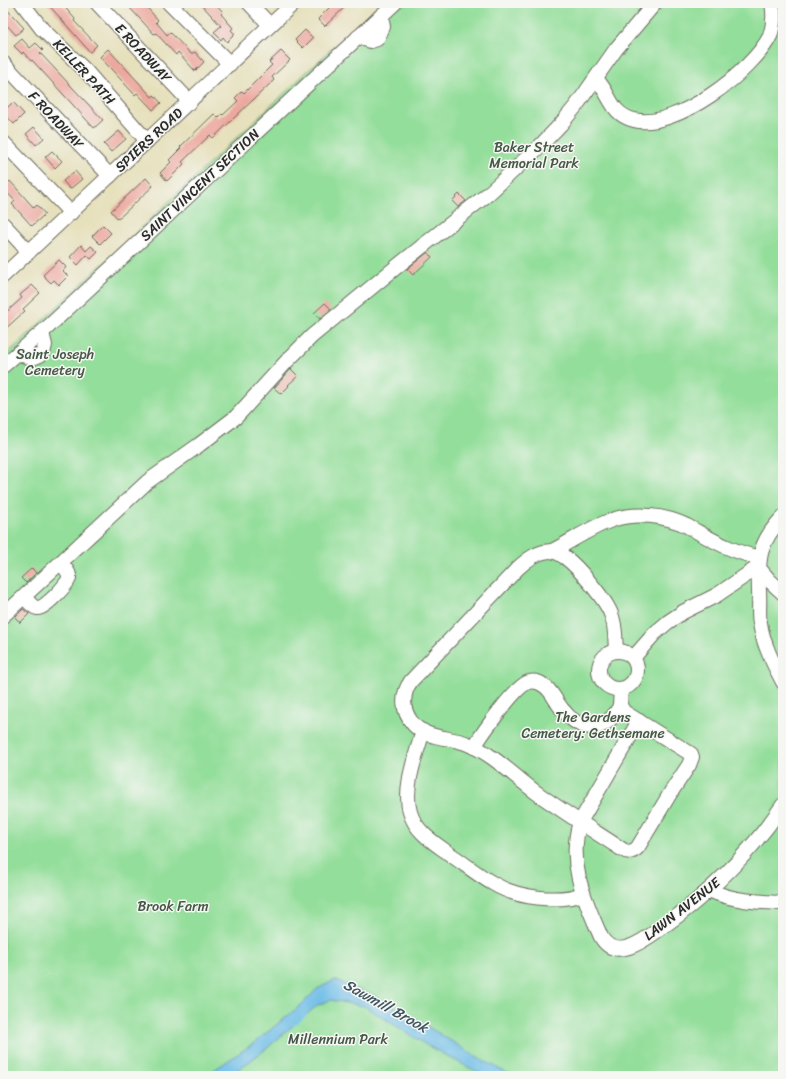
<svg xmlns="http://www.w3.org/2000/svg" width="786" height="1079" viewBox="0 0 786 1079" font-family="Sriracha,sans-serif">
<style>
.green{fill:#93de9a;stroke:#5f8462}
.water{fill:#6cbce7;stroke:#4c7489}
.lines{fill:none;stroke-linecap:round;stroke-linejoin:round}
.stream{stroke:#6cbce7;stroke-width:3}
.building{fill:#eca79e}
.minor-casing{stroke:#6c6a5e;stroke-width:16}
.minor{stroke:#fff;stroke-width:14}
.labels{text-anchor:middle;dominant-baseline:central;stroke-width:3;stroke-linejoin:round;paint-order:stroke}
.street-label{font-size:14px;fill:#2b2b2b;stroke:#f6f6f2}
.park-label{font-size:14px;fill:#455847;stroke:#f6f6f2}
.water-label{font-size:15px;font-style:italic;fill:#3e5663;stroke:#f6f6f2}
</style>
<rect width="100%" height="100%" fill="#f6f6f2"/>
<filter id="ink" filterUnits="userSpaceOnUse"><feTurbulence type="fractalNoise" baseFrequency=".025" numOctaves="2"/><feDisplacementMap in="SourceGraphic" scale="8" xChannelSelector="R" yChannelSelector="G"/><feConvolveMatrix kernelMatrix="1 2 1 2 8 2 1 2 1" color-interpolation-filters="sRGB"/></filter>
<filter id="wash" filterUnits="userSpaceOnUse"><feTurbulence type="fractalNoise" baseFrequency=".012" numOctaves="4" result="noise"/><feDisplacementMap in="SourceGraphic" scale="16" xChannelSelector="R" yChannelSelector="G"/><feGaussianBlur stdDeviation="0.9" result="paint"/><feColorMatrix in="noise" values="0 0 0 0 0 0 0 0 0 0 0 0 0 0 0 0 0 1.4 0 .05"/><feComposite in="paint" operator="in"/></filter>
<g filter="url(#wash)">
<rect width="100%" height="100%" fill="#e6e0bc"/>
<path class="green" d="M380 3H783V1076H3V358Z"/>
<path class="water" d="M335 980 386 1001 474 1055 512 1076H485L428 1046 364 1006 330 1000 318 1005 302 1018 266 1049 230 1076H205L254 1043 301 1005 317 989Z"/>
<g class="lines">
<path class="stream" d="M294 1024 306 1014"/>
</g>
<g id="blocks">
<g class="building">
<path d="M47 3H61L75 19 74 21 97 45 90 52Z"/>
<path d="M133 3H143L158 20 156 22 167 35 170 32 191 54 195 52 204 62 195 71 178 52 176 55 156 33 154 34 129 7Z"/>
<path d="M200 3H215L223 12 221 14 233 28 231 30 235 34 227 42 223 37 221 40 214 32 221 26Z"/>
<path d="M334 3H349L325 26 318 19Z"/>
<path d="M3 5 24 28 16 35 3 21Z"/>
<path d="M305 30 313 38 303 48 295 40Z"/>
<path d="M22 39 30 48 36 43 43 50 40 53 103 120 94 128 32 60 31 61 23 52 22 54 14 46Z"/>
<path d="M108 49 152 97 154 95 161 103 153 110 137 93 135 95 100 57Z"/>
<path d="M281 51 290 60 272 77 274 80 213 138 210 135 182 162 184 164 167 181 160 173 171 162 169 160 181 148 180 147 214 114 218 118 222 114 223 115 238 101 235 98 242 91 244 93 272 65 269 62Z"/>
<path d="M13 102 24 114 14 124 3 112Z"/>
<path d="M34 127 44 138 36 145 26 134Z"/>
<path d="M119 131 126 139 111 152 104 144Z"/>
<path d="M52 151 62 161 55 168 45 157Z"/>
<path d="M75 171 82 179 70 189 63 181Z"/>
<path d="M146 178 153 186 118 219 111 211Z"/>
<path d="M10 181 34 208 37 205 45 214 32 226 12 204 15 201 3 188Z"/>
<path d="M459 194 466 201 458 207 452 201Z"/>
<path d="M103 225 111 233 100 244 92 236Z"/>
<path d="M81 245 86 251 91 246 98 252 91 259 87 255 78 265 70 257Z"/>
<path d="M428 252 432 257 413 275 407 269Z"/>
<path d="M59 260 66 267 63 271 68 276 59 285 54 280 51 283 43 275Z"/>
<path d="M32 285 40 293 23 309 25 311 3 331V315L22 298 20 295Z"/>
<path d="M325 303 331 309 320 319 314 313Z"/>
<path d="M291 369 298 376 288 385 289 386 281 394 274 388Z"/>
<path d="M32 568 36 573 26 583 21 578Z"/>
<path d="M23 609 29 614 20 623 15 617Z"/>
</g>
</g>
</g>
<g filter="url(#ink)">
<use href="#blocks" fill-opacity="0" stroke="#6c6a5e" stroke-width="1"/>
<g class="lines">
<defs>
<g id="minor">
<path d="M22 3 42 29 85 70 147 141"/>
<path d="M97 3 190 102"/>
<path d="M169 3 230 64"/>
<path d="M249 3 270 25"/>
<path d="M358 37 371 41 377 39 383 27 381 16"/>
<path d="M3 63 110 176"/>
<path d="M596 79C611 94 610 114 634 120 674 131 753 71 770 36 774 25 774 14 772 3"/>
<path d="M3 142 71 213"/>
<path d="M3 224 29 252"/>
<path d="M3 276 294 3"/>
<path d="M18 353C29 358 33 360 43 353L45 345 42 333"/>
<path d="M3 366 49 326 395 3"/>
<path d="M783 517C758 543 758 559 759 592 760 603 758 613 760 623 763 644 773 663 783 682"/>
<path d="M552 551C558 552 562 555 566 558 578 567 606 600 611 614 616 625 615 639 616 651"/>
<path d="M758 567 770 581 783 593"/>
<path d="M24 597C28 601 33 608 38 608 44 609 68 584 69 578 70 572 64 567 60 563"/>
<path d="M3 616 147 482 199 445 236 417 287 361 312 336 400 264 488 194 541 145 561 124 576 106 616 49 655 3"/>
<circle cx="618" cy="670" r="19"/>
<path d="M633 658 655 633 668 622 683 612 717 595 758 567"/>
<path d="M621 689 620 706 624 712 691 754 692 757 689 765 671 792 638 847C634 852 628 853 623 850 594 831 565 813 537 793 515 777 493 754 468 744 451 737 427 739 414 725 402 712 401 695 411 681L518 568C528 559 538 551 552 551 572 541 591 527 612 520 635 512 665 515 687 526 700 533 713 541 727 547 738 552 748 555 759 558"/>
<path d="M639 721 580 822C567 864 585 900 601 937 617 964 648 937 664 926 710 893 751 852 783 805"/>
<path d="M423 731C416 755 403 788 410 812 416 833 435 843 451 855 465 864 479 876 494 884 517 898 558 903 583 894"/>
<path d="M474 747C482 734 516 685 529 682 534 681 539 682 543 685 552 690 555 701 562 709 581 733 605 734 620 706"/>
<path d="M709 890C732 901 758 902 783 903"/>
</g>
</defs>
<use href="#minor" class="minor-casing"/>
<use href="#minor" class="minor"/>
</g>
</g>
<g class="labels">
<g class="street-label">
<text transform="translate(143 53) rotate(47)">E ROADWAY</text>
<text transform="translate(84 72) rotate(47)">KELLER PATH</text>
<text transform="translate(56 120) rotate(47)">F ROADWAY</text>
<text transform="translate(149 140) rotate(-43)">SPIERS ROAD</text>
<text transform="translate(200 185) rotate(-43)">SAINT VINCENT SECTION</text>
<text transform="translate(682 909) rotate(-38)">LAWN AVENUE</text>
</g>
<g class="park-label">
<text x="534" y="147">Baker Street<tspan x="534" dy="16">Memorial Park</tspan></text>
<text x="55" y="354">Saint Joseph<tspan x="55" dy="16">Cemetery</tspan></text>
<text x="593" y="717">The Gardens<tspan x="593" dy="16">Cemetery: Gethsemane</tspan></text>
<text x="173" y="906">Brook Farm</text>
<text x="338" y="1039">Millennium Park</text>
</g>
<g class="water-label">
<text transform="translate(386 1006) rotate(29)">Sawmill Brook</text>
</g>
</g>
<rect width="786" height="1079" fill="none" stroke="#f6f6f2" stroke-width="16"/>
</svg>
